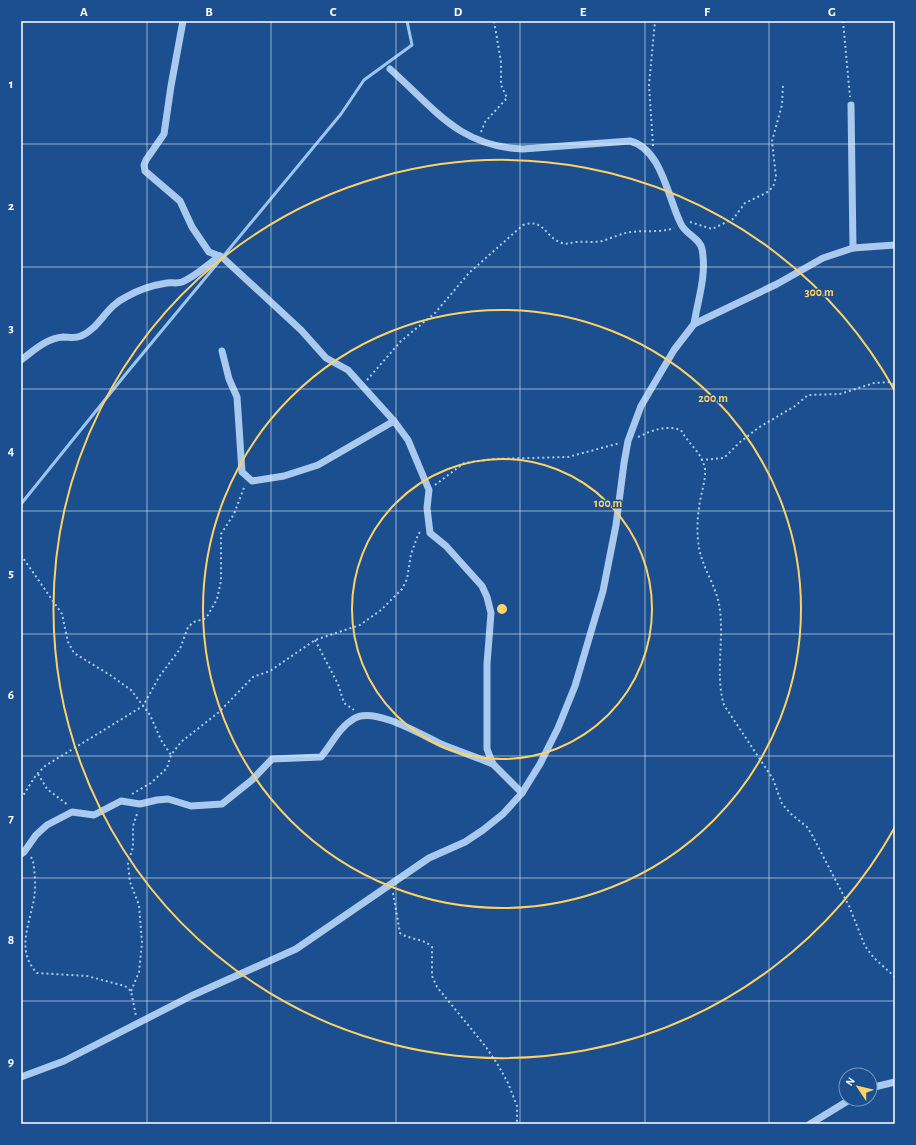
<svg xmlns="http://www.w3.org/2000/svg" width="916" height="1145" viewBox="0 0 916 1145" font-family="'Alegreya Sans',sans-serif">
<style>
.lines{fill:none;stroke-linecap:round;stroke-linejoin:round}
.stream{stroke:#9cc4f0;stroke-width:3}
.path{stroke:#a9c9ee;stroke-width:2;stroke-dasharray:2 3;stroke-linecap:butt}
.minor{stroke:#a9c9ee;stroke-width:7}
.grid{fill:none;stroke:#fff;stroke-width:1;stroke-opacity:0.55}
.ring{fill:none;stroke:#ffd166;stroke-width:2}
.centre{fill:#ffd166;stroke:#1b4f8f;stroke-width:2}
.ring-label{font-size:12px;text-anchor:middle;font-weight:bold;fill:#ffd166;stroke:#1b4f8f;stroke-width:3;stroke-linejoin:round;paint-order:stroke}
.neatline{fill:none;stroke:#fff;stroke-width:1.5}
.grid-label{font-size:13px;text-anchor:middle;font-weight:bold;fill:#fff}
</style>
<rect width="100%" height="100%" fill="#1b4f8f"/>
<g class="lines">
<path class="stream" d="M21 504 125 375 341 114 364 80 412 45 407 21"/>
<g class="path">
<path d="M843 21 850 97"/>
<path d="M481 132 485 122 507 98 501 85V62L494 21"/>
<path d="M653 146 649 85 655 21"/>
<path d="M690 222 712 229 733 219 745 203 766 193 773 187 776 177 772 141 782 105 783 84"/>
<path d="M367 380 401 341 435 313 469 273 523 225C545 218 544 237 562 243 568 245 572 242 577 242 585 241 594 243 602 241 612 238 622 233 631 232 646 230 660 233 674 228"/>
<path d="M638 437C653 430 665 425 681 430 688 444 702 452 705 469 706 481 700 496 699 508 697 520 697 536 699 548 703 570 718 588 720 611 724 641 715 675 724 705L773 779 782 804 791 814 807 827 811 833 849 906 865 946 874 958 895 977"/>
<path d="M701 460 724 458 739 443 758 428 795 406 808 395 840 394 874 383 890 382 895 385"/>
<path d="M435 485 464 463 494 459 568 457 620 443"/>
<path d="M21 555 62 614 68 642 74 653 110 675 131 690 150 715 161 740 171 755"/>
<path d="M315 640 338 684 344 703 354 710"/>
<path d="M38 774 47 789 68 805"/>
<path d="M132 794 151 783 167 768 171 755 181 742 219 712 253 677 270 671 315 640 360 625 381 610 402 589 407 579 411 554 418 535 421 530"/>
<path d="M21 799 36 775 45 766 143 706 159 677 180 649 188 627 194 622 204 619 208 615 217 599 221 581V534L234 514 245 485"/>
<path d="M31 857 33 861C35 873 36 887 34 899 29 926 16 951 37 973L87 976 125 986 131 991 136 1016"/>
<path d="M393 893 400 933C410 940 423 938 432 947V976L437 987 486 1047 498 1065 508 1083 517 1106V1124"/>
<path d="M131 991 139 972 142 943 139 905 130 882 128 864 133 847V826L138 811"/>
</g>
<g class="minor">
<path d="M183 21 171 86 164 134 146 160 144 165 145 171 180 201 192 227 209 252 222 257 301 330 326 358 348 370 394 421 408 440 429 490 427 508 430 533 446 546 482 586 487 597 491 613 487 664V749L493 764 522 793"/>
<path d="M390 69C434 108 459 147 523 149L630 141C662 149 668 199 681 224 685 234 700 238 702 249 707 275 698 299 694 324"/>
<path d="M851 105 853 248"/>
<path d="M222 351 229 379 237 397 242 472 252 481 284 476 318 465 394 421"/>
<path d="M21 360C33 351 47 338 63 337 70 337 74 339 81 336 100 328 105 307 126 297 138 290 154 285 167 283 172 282 176 284 182 282 195 277 208 264 220 256"/>
<path d="M21 854 24 852 36 835 47 825 72 812 94 815 121 801 140 804 157 800 168 799 191 806 222 804 252 780 272 759 321 757C332 744 339 727 355 718 375 707 422 735 441 744 458 751 476 757 493 764"/>
<path d="M21 1077 64 1061 191 996 296 949 429 858 465 842 483 830 503 814 522 793 540 764 558 728 575 686 603 591 616 525 624 463 628 441 641 406 674 350 694 324 777 284 823 258 853 248 895 245"/>
<path d="M870 1088 895 1082"/>
<path d="M810 1124 851 1099"/>
</g>
</g>
<path class="grid" d="M147 21V1124M271 21V1124M396 21V1124M520 21V1124M645 21V1124M769 21V1124M21 144H895M21 267H895M21 389H895M21 511H895M21 634H895M21 756H895M21 878H895M21 1001H895"/>
<g class="ring">
<circle cx="502" cy="609" r="150"/>
<circle cx="502" cy="609" r="299"/>
<path d="M895 827A449 449 0 1 1 895 391"/>
</g>
<circle cx="502" cy="609" r="6" class="centre"/>
<g class="ring-label">
<text x="819" y="296">300 m</text>
<text x="713" y="402">200 m</text>
<text x="608" y="507">100 m</text>
</g>
<rect width="916" height="1145" fill="none" stroke="#1b4f8f" stroke-width="44"/>
<g transform="translate(858 1087) rotate(305)"><circle r="19" fill="#1b4f8f" stroke="#7695bc"/>
<path d="M0-3L7 15L0 10L-7 15Z" fill="#ffd166"/>
<text y="-6" font-size="11" font-weight="bold" text-anchor="middle" fill="#ffffff">N</text>
</g>
<rect x="22" y="22" width="872" height="1101" class="neatline"/>
<g class="grid-label">
<text x="84" y="16">A</text>
<text x="209" y="16">B</text>
<text x="333" y="16">C</text>
<text x="458" y="16">D</text>
<text x="583" y="16">E</text>
<text x="707" y="16">F</text>
<text x="832" y="16">G</text>
<text x="11" y="88">1</text>
<text x="11" y="210">2</text>
<text x="11" y="332">3</text>
<text x="11" y="455">4</text>
<text x="11" y="577">5</text>
<text x="11" y="699">6</text>
<text x="11" y="822">7</text>
<text x="11" y="944">8</text>
<text x="11" y="1066">9</text>
</g>
</svg>
